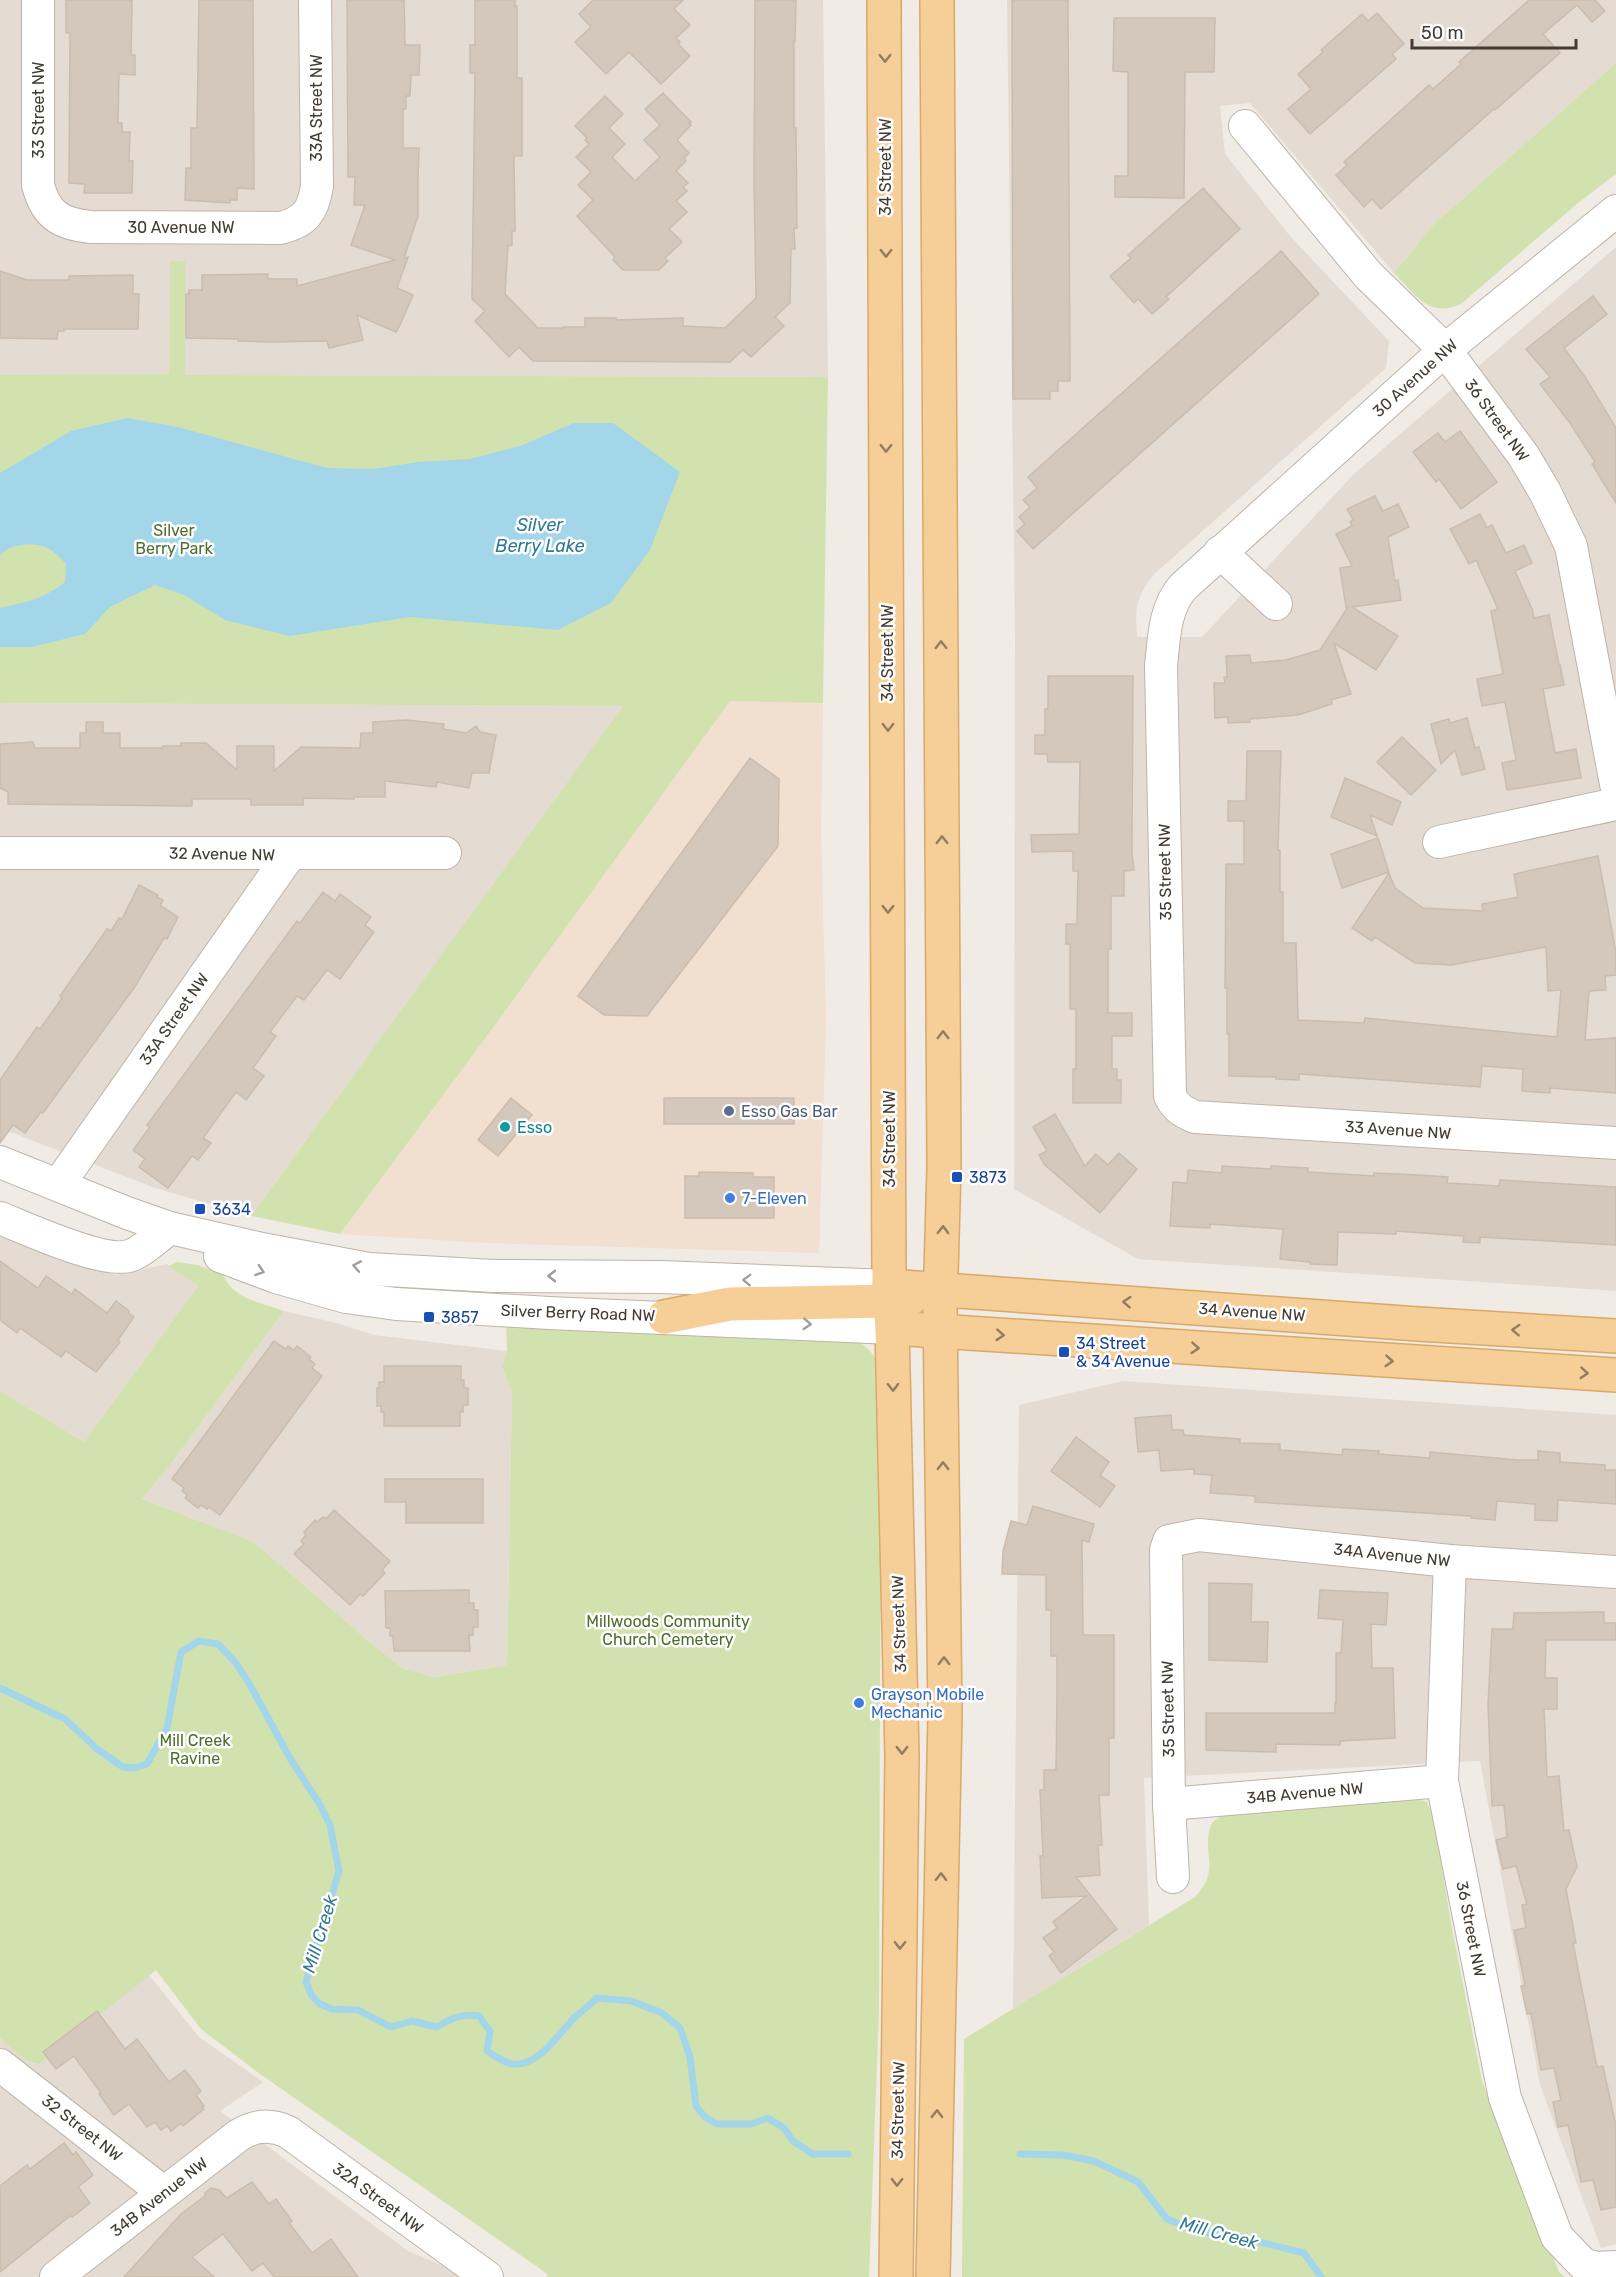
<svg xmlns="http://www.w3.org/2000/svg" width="1616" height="2277" viewBox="0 0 1616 2277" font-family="Rubik,sans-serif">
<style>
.residential{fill:#e4dcd2}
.commercial{fill:#f1dfd0}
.green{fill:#d2e2af}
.water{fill:#a4d6ea}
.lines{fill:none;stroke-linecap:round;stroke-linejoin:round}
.stream{stroke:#a4d6ea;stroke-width:7}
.building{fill:#d4c8bd;stroke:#cbbcae;stroke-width:1.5}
.minor-casing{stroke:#beb4aa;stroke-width:34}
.major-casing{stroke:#d9a969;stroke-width:36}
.minor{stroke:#fff;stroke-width:32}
.major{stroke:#f6ce97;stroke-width:33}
.oneway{stroke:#937d61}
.oneway2{stroke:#a09d9a}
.service-dot{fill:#5c6f8a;stroke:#fff;stroke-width:2}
.culture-dot{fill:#0f9aa8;stroke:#fff;stroke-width:2}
.transit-dot{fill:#1a4fb4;stroke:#fff;stroke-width:2}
.shop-dot{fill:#3f7fe0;stroke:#fff;stroke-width:2}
.labels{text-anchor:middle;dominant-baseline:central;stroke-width:5;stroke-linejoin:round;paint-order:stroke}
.street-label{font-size:16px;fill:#423b34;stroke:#fff}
.park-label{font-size:16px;fill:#4e6e2d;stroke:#fff}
.service-label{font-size:16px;fill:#4e5e75;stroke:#fff;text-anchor:start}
.culture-label{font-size:16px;fill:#0d838f;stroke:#fff;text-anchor:start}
.transit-label{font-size:16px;fill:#164399;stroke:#fff;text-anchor:start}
.shop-label{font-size:16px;fill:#366cbe;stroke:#fff;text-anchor:start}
.water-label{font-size:18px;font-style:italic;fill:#337995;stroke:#fff}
</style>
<rect width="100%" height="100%" fill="#f0ebe4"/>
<g class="residential">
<path d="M0 0H823L828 377 0 375Z"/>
<path d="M1007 0H1616V63L1433 225 1394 273 1250 103 1220 106 1225 154 1290 236 1389 341 1386 368 1152 576 1142 592 1137 605 1136 618 1137 637H1202L1353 475 1616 247V1291L1138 1259 1014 1189 1015 638Z"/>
<path d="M0 703 624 706 251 1216 155 1188 0 1128Z"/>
<path d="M0 1226 116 1275 167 1264 198 1286 84 1442 0 1391Z"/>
<path d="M284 1311 337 1323 374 1335 507 1351 502 1367 512 1393 507 1665 433 1677 404 1669 373 1645 254 1542 142 1499 170 1465Z"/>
<path d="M1123 1381 1616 1415V2244L1601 2248 1540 2085 1480 1761 1144 1778 1149 1925 1013 2009 1019 1405Z"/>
<path d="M149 1975 199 2037 263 2082 220 2111 408 2251 469 2277H0V2038L24 2057 34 2064H39Z"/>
</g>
<path class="commercial" d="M730 700 823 703 821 831 826 1020 819 1253 487 1243 340 1234 498 1021Z"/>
<g class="green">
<path d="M1616 63V174L1578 203 1461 304C1429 319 1415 294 1394 273L1433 225Z"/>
<path d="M170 261H185V375L828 377 823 703 730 701 498 1021 340 1234 251 1216 623 706 0 703V375L169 374Z"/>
<path d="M177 1262 198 1265 223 1275C233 1299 262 1303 284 1311L170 1465 142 1499 254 1542 373 1645 404 1669 434 1677 507 1665 512 1393 502 1367 507 1351 506 1324 852 1337C876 1353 878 1358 881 1386L879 2012 869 2277H547V2274L539 2268 260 2074 201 2029 156 1970 39 2064C25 2063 11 2047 0 2038V1391L84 1442 198 1286 169 1266Z"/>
<path d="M1416 1799 1427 1802 1434 1819 1451 1923 1482 2081 1559 2272 1565 2277H962L964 2039 1195 1897C1221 1870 1202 1854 1210 1828 1212 1821 1218 1818 1224 1815Z"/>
</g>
<path class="water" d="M127 418 178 427 327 468 373 469 419 462 470 459 520 446 574 423H613L680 472 650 550 611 603 558 630 410 617 290 636 225 620 184 595 155 585 110 607 85 634 32 647H0V608C24 603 46 598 65 582L66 564C61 559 54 551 47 548 34 541 10 544 0 555V473L71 431Z"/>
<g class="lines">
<g class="stream">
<path d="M0 1688 65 1719 97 1749 123 1767 134 1768 147 1764 167 1728 181 1652 199 1641 218 1644 236 1663 250 1685 291 1760 319 1803 330 1825 339 1871 306 1982 312 1996 320 2004 332 2009 358 2010 391 2027 412 2021 437 2027C452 2018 462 2013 479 2016L490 2031 487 2051C495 2056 503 2062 512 2064 538 2068 560 2032 575 2017 582 2011 590 2005 597 1998L631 2001 662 2013 680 2028 690 2057 696 2106 705 2117 717 2124H751L768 2118 784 2128 793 2141 813 2154H848"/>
<path d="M1020 2154 1063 2155 1094 2161 1138 2182 1167 2219 1197 2231 1240 2237 1304 2253 1321 2277"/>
</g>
</g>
<g class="building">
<path d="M66 0H132L131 55H135V75L119 74 118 123H122V132H130L129 161H133L132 193H84L85 184 69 183 70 33H66Z"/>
<path d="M199 0H253L254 189 237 188V200H230V203L185 200 186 168H191V128H197Z"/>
<path d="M347 0H404L405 45H420L419 75H411L410 96H406V109H403V148H419L418 178V216L404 258 408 257 397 288 413 295 401 323 396 332 357 315 363 340 329 348 327 341 272 342 238 341V339L186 338V294H189V290H202V275L268 274V279H297V286L395 260 351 245 365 205H354L355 177H348Z"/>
<path d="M475 0H515V6H517V78H522V156H514L515 231H512V245L508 246 505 294 538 328H563V327H585V318H616V320L683 318V326L725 328 756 298 754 180 755 0H796L795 41H794V128H796L797 228 794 229 795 249H791L790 303 775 317 784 326 751 357 743 350 730 362 533 361 519 347 509 357 475 321 485 311 472 299 475 73H470V45H475Z"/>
<path d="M593 0H683L674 9 690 25 676 38 680 42 678 44 690 56 661 84 629 52 606 74 575 42 591 27 579 14Z"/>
<path d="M1012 0H1068L1070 381H1058V391H1050V399H1013Z"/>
<path d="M1529 0H1595L1605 11 1592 22 1577 5 1543 34 1560 53 1495 110 1494 109 1381 209 1372 199 1364 207 1336 175 1347 165 1344 162 1429 85 1433 89 1461 64 1459 62Z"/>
<path d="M1377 13 1404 44 1392 54 1396 59 1310 134 1288 109 1311 89 1298 74 1323 52 1321 50 1362 14 1368 21Z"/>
<path d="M1114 18H1215L1214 72H1185L1184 198 1115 197V176H1128V72L1113 71Z"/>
<path d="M663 93 691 122 689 123 691 125 677 140 689 153 684 158 686 161 676 171 688 183 683 187 687 191 676 201 687 212 669 229 682 242 665 258 668 261 659 270H623L613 260 615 257 577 216 593 200 578 185 591 172 576 157 589 144 585 140 587 138 575 126 605 96 623 114 609 128 625 144 612 157 635 181 660 157 644 140 660 125 645 109Z"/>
<path d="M1203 188 1240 229 1166 297 1169 299 1152 314 1138 299 1134 303 1110 276 1131 258 1128 255Z"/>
<path d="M1281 251 1319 294 1033 549 1017 531 1025 524 1019 517 1030 507 1023 500 1037 488 1028 477Z"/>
<path d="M0 271 27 280H69V276L133 275V294H139L138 329H64V331H58L57 339 0 338Z"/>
<path d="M1593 296 1607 314 1564 348 1585 377 1616 428V503L1592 464 1595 462 1570 423 1540 384 1550 377 1526 349Z"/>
<path d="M1460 431 1497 482 1461 509 1439 479 1436 482 1413 452 1438 433 1445 442Z"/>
<path d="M1375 496 1383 511 1398 504 1409 527 1388 537 1395 581 1398 580 1401 600 1352 607 1398 636 1376 670 1334 643 1351 694 1331 700 1332 704 1298 715 1250 719V722L1228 723V717L1215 718 1214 683H1225L1224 677H1227L1226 656 1250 655 1251 663 1286 660 1320 650 1348 607H1346L1340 568 1352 566 1336 534 1352 526 1350 522 1353 520 1347 509Z"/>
<path d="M1480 514 1487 528 1492 525 1506 553 1524 545 1532 563 1515 571 1532 609 1534 618 1549 615 1559 665H1560L1564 685 1543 689 1555 753 1576 749 1581 778 1507 790 1502 763 1516 760 1505 702 1482 706 1477 679 1503 674 1491 611 1498 609 1476 560 1469 564 1450 529Z"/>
<path d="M1048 676H1133L1132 852 1134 870 1124 871V896H1111V949H1108V1013H1132V1036H1112V1069H1117V1080H1121V1103H1073V1069H1076V1009H1070V944H1066V924H1077L1078 871H1073V851L1032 852 1031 835 1079 834 1080 762H1048L1047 754H1035V735H1045V709H1048Z"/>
<path d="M1467 718 1475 748 1479 747 1485 769 1462 775 1455 750 1441 764 1431 724 1449 719 1450 723Z"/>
<path d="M406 720 444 724 443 729 466 733 476 726 480 732 496 735 489 773H472L469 788 437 782 436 787 385 781V797H354V799L303 798V805H251V799H192V806L8 804V792L0 788V744L33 742 35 748H80V733H86V722H103V733H120V748H163V746H181V743H206L237 770V746H274V771L301 747 360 748 361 733H373V722Z"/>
<path d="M1402 737 1436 770 1411 795 1377 762Z"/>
<path d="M1247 751H1281L1278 850H1280V892H1283V941L1284 943H1296L1298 1020 1364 1023 1365 1018 1557 1037 1561 990 1548 991 1546 947 1452 965 1415 963 1375 937 1372 941 1352 928 1389 873 1395 888 1423 908 1483 911 1482 904 1518 897 1514 874 1598 856 1616 952V975L1605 976 1606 990 1589 991 1585 1040 1616 1038V1093L1550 1088V1093L1522 1091 1523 1069 1482 1066 1480 1087 1299 1074V1080L1276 1079V1077L1229 1076V1034H1227V988H1225L1226 864H1244V821H1228V801H1246Z"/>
<path d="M750 758 779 779 778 846 647 1016 604 1015 578 996Z"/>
<path d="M1345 778 1401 802 1392 825 1370 815 1377 836 1331 817Z"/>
<path d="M1378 838 1389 872 1342 888 1331 854Z"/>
<path d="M139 885 158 895 157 897 163 900 160 905 178 917 167 939 164 938 134 988 43 1113 41 1112 25 1133 13 1125 0 1143V1080L37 1027 40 1029 62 998 60 996 107 929 111 931 119 918 122 919Z"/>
<path d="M323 892 335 901 340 894 371 917 365 925 374 932 340 979 327 970 304 1000 297 996 270 1032 276 1036 253 1068 264 1076 246 1100 236 1092 203 1138 211 1143 198 1160 192 1156 168 1188 139 1167 145 1159 133 1150 150 1127 147 1125 297 921 300 923Z"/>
<path d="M511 1098 532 1115 498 1156 478 1140Z"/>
<rect x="664" y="1098" width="130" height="26"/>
<path d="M1055 1114 1085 1166 1096 1154 1108 1165 1119 1153 1137 1169 1100 1213 1045 1165 1039 1155 1047 1151 1033 1127Z"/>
<path d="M1222 1166 1271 1169V1166L1308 1168V1172L1374 1176V1173L1419 1175 1448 1177 1447 1183 1499 1186 1500 1180 1616 1187V1245L1480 1237V1243L1463 1242 1464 1236 1396 1231V1234L1338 1232 1337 1265 1310 1264V1262L1280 1259 1283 1229 1210 1224V1228L1170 1226 1173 1182 1187 1183 1188 1170 1222 1173Z"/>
<path d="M699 1172 753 1173V1177H774V1218H685V1176H699Z"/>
<path d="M0 1261 38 1288 46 1276 72 1294 75 1289 107 1313 116 1301 129 1311 128 1313 134 1317 118 1340 120 1342 96 1372 66 1351 61 1357 20 1328 17 1333 0 1320Z"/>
<path d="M274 1341 286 1349 288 1346 294 1350 297 1346 311 1357 309 1359 315 1364 312 1368 322 1376 220 1515 209 1507 207 1509 201 1505 198 1508 185 1498 187 1495 182 1491 184 1488 172 1479Z"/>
<path d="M384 1366H461V1380H464V1388H468V1405H463V1412H460V1426H384V1412H381V1406H377V1388H379V1382H384Z"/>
<path d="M1171 1415 1172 1430H1183L1184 1435 1240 1439V1443L1280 1444V1450L1342 1455 1343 1449 1379 1451 1378 1454 1430 1458V1452L1518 1460H1538V1451L1560 1453V1462L1605 1465V1470H1616V1504L1558 1500 1557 1521 1535 1520V1504L1497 1501 1495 1520 1471 1518V1516L1255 1502V1496L1210 1493 1212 1475 1194 1474V1469L1161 1471 1159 1450 1138 1452 1135 1418Z"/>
<path d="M1076 1437 1109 1462 1100 1475 1115 1486 1100 1507 1051 1471Z"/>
<path d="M385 1479H483V1523H406V1502H385Z"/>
<path d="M1033 1506 1094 1524 1089 1542 1082 1540 1083 1635H1114V1738H1109V1795H1099L1102 1845H1098L1100 1875 1076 1877 1117 1929 1061 1973 1049 1956 1054 1952 1043 1938 1057 1928 1053 1922 1086 1896 1042 1898 1040 1856H1043L1040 1790H1044V1770H1056L1057 1701V1656H1051V1610H1046V1575L1002 1574 1003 1551 1011 1521 1027 1525Z"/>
<path d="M334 1510 390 1561 382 1570 385 1573 363 1596 360 1594 350 1605 294 1554 304 1544 301 1541 306 1535 304 1532 315 1520 317 1522 323 1517 326 1519Z"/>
<path d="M1209 1583 1252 1584 1251 1622H1268L1267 1662 1209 1660Z"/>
<path d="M469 1590V1603H474V1610H478V1627H473V1635H469L470 1651H394L393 1636H390V1628H386L385 1591Z"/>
<path d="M1320 1590 1388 1593 1386 1625 1371 1624 1372 1668H1393L1395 1738 1340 1741V1745L1276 1744V1752L1206 1750V1713H1335V1703H1336V1653H1341L1343 1620 1318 1618Z"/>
<path d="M1604 1612V1623H1616V1640H1546L1545 1678H1557V1709H1544L1547 1777 1559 1776 1564 1831 1569 1830 1577 1867 1566 1889 1576 1943H1573L1597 2067 1603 2066 1616 2126V2207L1601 2210 1593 2180 1581 2182 1568 2125 1558 2127 1553 2102 1561 2100 1554 2068 1541 2070 1531 2013 1527 2014 1521 1986 1525 1985 1514 1930 1526 1928 1522 1905 1527 1904 1516 1866 1503 1869 1496 1840 1507 1837 1504 1805 1492 1806 1488 1705 1492 1629H1513L1514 1613Z"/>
<path d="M97 2011 125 2049 137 2039 169 2082 185 2070 201 2091 196 2095 204 2106 202 2107 204 2109 183 2126 181 2123 171 2131 167 2126 161 2130 155 2122 147 2127 129 2104 114 2115 99 2094 101 2093 74 2056 56 2069 43 2052Z"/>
<path d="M64 2143 73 2155 76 2152 93 2175 78 2187 90 2203 72 2217 70 2216 0 2272V2186L27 2165 30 2169Z"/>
<path d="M252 2182 269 2204 276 2199 292 2221 289 2223 312 2253 331 2239 358 2277H274L263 2263 252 2271 223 2234 192 2257 214 2277H124L181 2214 205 2196V2193L211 2188 219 2190 227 2198Z"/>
</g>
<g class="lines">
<defs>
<g id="minor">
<path d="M38 0V185C46 215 60 224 91 227L280 228C305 222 313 212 317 186L315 0"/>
<path d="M1245 126 1368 275 1445 350 1523 455 1545 492 1571 546 1616 784"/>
<path d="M1616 211 1445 350 1183 587C1164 609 1164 638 1161 666L1170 1096C1176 1108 1183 1112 1195 1117L1616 1143"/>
<path d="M1220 552 1276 604"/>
<path d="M1439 842 1616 804"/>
<path d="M0 853H445"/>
<path d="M0 1162 127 1213 170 1228 262 1249 369 1269 494 1276 661 1277 889 1286"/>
<path d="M59 1184 290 854"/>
<path d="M0 1218C28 1229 107 1266 132 1255 145 1250 158 1236 170 1228"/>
<path d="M220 1256 276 1277 346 1297 396 1304 549 1313 892 1328"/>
<path d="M1450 1561 1442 1781 1505 2098 1557 2237 1583 2264 1595 2268 1616 2267"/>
<path d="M1169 1804 1442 1781"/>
<path d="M1173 1877 1169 1804 1166 1550 1169 1541 1199 1535 1450 1561 1616 1572"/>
<path d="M0 2065 164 2193"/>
<path d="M56 2277 239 2135C255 2125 271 2124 288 2132L487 2277"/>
</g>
<g id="major">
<path d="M884 0 889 1286 892 1328 902 1757 896 2277"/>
<path d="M889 1286 1418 1324 1616 1336"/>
<path d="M664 1317 730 1304 889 1301 910 1299"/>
<path d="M892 1328 1616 1375"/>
<path d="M933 2277 945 1715 940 1308 944 1167 937 0"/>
</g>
</defs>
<use href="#minor" class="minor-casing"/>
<use href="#major" class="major-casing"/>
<use href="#minor" class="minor"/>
<use href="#major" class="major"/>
</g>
<defs><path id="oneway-chevron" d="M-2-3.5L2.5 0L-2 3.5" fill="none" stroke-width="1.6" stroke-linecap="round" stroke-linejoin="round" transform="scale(1.5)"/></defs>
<g class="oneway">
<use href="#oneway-chevron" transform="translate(885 58) rotate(90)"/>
<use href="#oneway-chevron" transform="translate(886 253) rotate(90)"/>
<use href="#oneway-chevron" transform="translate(886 448) rotate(90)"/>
<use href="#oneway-chevron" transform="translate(941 645) rotate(-90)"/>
<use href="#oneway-chevron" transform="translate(888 727) rotate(90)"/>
<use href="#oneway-chevron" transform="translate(942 840) rotate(-90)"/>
<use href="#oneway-chevron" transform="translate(888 909) rotate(90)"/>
<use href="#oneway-chevron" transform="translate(943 1035) rotate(-90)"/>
<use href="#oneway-chevron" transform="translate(943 1230) rotate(-89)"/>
<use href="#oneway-chevron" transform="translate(1127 1302) rotate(-176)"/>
<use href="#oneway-chevron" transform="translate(1516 1330) rotate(-177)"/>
<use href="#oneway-chevron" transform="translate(1000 1335) rotate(4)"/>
<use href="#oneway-chevron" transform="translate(1195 1348) rotate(4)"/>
<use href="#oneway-chevron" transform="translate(1389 1361) rotate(4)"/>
<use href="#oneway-chevron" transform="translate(1584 1373) rotate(4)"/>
<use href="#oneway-chevron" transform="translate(893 1387) rotate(89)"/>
<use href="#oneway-chevron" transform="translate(943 1466) rotate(-90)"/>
<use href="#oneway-chevron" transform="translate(944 1661) rotate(-90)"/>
<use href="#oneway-chevron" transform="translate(902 1750) rotate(90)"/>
<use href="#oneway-chevron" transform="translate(941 1877) rotate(-89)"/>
<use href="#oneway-chevron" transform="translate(900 1945) rotate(91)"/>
<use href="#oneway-chevron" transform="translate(937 2114) rotate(-89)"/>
<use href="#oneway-chevron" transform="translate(897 2182) rotate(91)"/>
</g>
<g class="oneway2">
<use href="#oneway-chevron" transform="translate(357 1266) rotate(-169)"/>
<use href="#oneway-chevron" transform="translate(260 1271) rotate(19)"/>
<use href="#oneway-chevron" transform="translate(552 1276) rotate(-180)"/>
<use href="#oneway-chevron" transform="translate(747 1280) rotate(-178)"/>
<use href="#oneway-chevron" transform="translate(807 1324) rotate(3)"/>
</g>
<circle class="service-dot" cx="729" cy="1111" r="6"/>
<circle class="culture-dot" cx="505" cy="1127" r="6"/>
<g class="transit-dot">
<rect x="951" y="1171" width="12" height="12" rx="3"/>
<rect x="194" y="1203" width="12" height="12" rx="3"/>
<rect x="423" y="1311" width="12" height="12" rx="3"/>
<rect x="1058" y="1346" width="12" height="12" rx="3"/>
</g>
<g class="shop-dot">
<circle cx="730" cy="1198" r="6"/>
<circle cx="859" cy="1703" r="6"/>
</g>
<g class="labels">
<g class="street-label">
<text transform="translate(316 108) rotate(-90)">33A Street NW</text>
<text transform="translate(38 110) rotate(-90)">33 Street NW</text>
<text transform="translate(885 167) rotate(-90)">34 Street NW</text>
<text x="181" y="227">30 Avenue NW</text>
<text transform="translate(1415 378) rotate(-42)">30 Avenue NW</text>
<text transform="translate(1497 420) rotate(54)">36 Street NW</text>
<text transform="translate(887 653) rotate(-90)">34 Street NW</text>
<text transform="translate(222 854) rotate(1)">32 Avenue NW</text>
<text transform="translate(1165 872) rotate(-91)">35 Street NW</text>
<text transform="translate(174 1019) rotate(-55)">33A Street NW</text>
<text transform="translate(1398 1130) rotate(4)">33 Avenue NW</text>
<text transform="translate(889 1139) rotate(-90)">34 Street NW</text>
<text transform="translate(1252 1312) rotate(4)">34 Avenue NW</text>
<text transform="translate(578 1313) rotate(2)">Silver Berry Road NW</text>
<text transform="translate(1392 1555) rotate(6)">34A Avenue NW</text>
<text transform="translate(899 1624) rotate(-92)">34 Street NW</text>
<text transform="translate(1168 1709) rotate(-91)">35 Street NW</text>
<text transform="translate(1305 1793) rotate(-5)">34B Avenue NW</text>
<text transform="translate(1471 1929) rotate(79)">36 Street NW</text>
<text transform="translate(898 2110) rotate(-89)">34 Street NW</text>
<text transform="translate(82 2128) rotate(38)">32 Street NW</text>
<text transform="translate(159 2197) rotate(-38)">34B Avenue NW</text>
<text transform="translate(378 2198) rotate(36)">32A Street NW</text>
</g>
<g class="park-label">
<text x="174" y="530">Silver<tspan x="174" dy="18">Berry Park</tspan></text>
<text x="668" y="1621">Millwoods Community<tspan x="668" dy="18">Church Cemetery</tspan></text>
<text x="195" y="1740">Mill Creek<tspan x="195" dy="18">Ravine</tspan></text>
</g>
<g class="service-label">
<text x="741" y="1111">Esso Gas Bar</text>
</g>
<g class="culture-label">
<text x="517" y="1127">Esso</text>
</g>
<g class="transit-label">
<text x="969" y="1177">3873</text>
<text x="212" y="1209">3634</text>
<text x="441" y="1317">3857</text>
<text x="1076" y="1343">34 Street<tspan x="1076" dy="18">&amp; 34 Avenue</tspan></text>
</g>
<g class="shop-label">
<text x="742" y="1198">7-Eleven</text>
<text x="871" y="1694">Grayson Mobile<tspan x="871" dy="18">Mechanic</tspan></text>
</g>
<g class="water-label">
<text x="540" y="525">Silver<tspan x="540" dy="21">Berry Lake</tspan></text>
<text transform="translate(320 1934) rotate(-73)">Mill Creek</text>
<text transform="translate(1219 2233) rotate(15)">Mill Creek</text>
</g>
</g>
<path d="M1412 39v9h164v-9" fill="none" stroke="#423b34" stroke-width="3"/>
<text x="1421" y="39" font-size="18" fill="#423b34" stroke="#ffffff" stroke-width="4.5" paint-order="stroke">50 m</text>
</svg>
